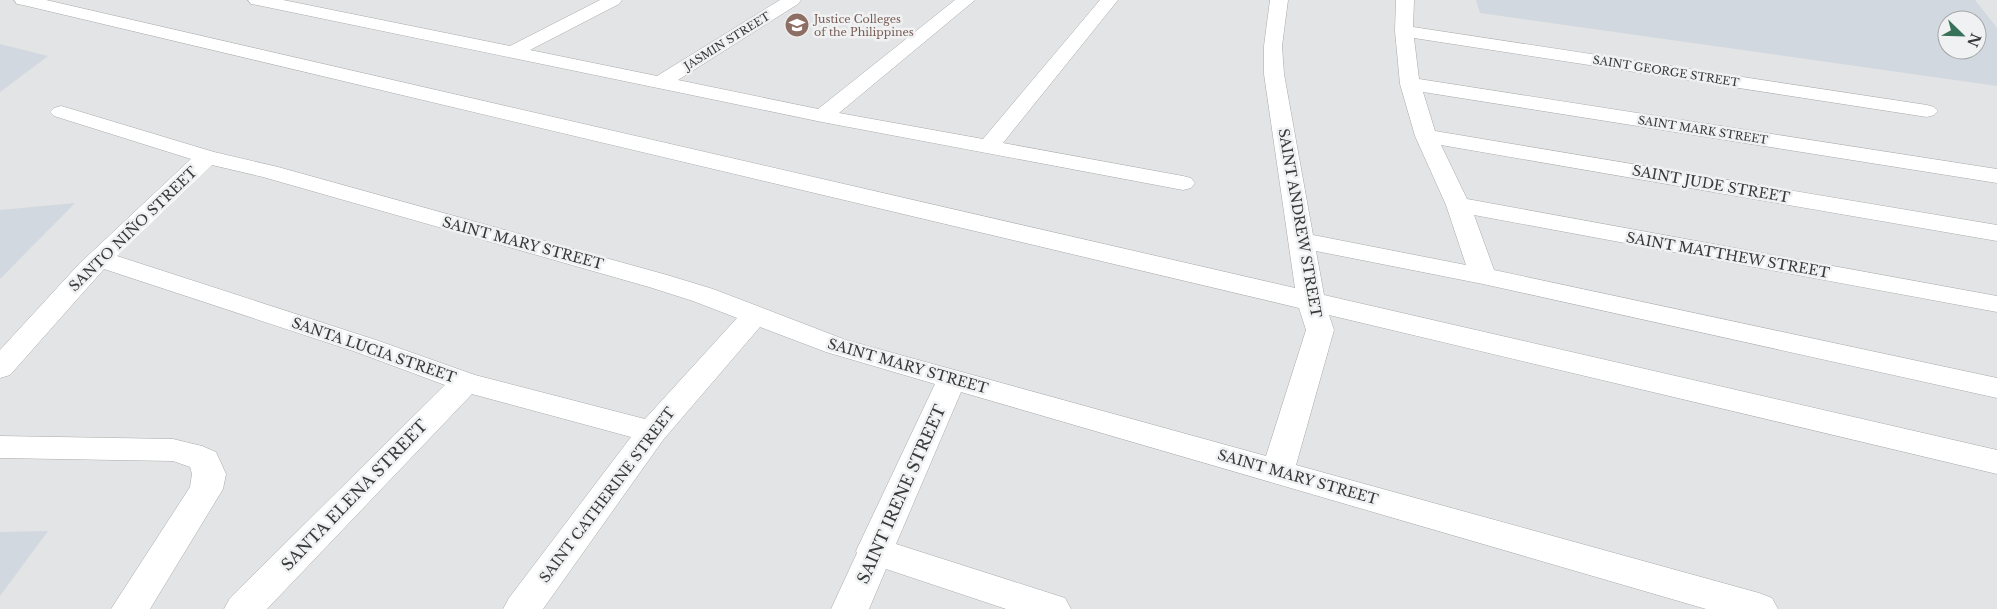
<svg xmlns="http://www.w3.org/2000/svg" width="1997" height="609" viewBox="0 0 1997 609" font-family="'Libre Baskerville',serif">
<style>
.built{fill:#d2d8df;fill-rule:evenodd}
.lines{fill:none;stroke-linecap:round;stroke-linejoin:round}
.minor-casing{stroke:#a9aaab;stroke-width:1}
.minor{fill:#fff;fill-rule:evenodd}
.labels{text-anchor:middle;dominant-baseline:central;stroke-width:5;stroke-linejoin:round;paint-order:stroke}
.far-education-label{font-size:11px;fill:#785e54;stroke:#f0f1f2;text-anchor:start}
.far-street-label{font-size:11px;fill:#383939;stroke:#f0f1f2}
.street-label{font-size:14px;fill:#383939;stroke:#f0f1f2}
.near-street-label{font-size:16px;fill:#383939;stroke:#f0f1f2}
</style>
<rect width="100%" height="100%" fill="#e3e4e5"/>
<g class="built">
<path d="M1476 0H1975L1997 28V86L1480 13ZM1947 20H1977V50H1947Z"/>
<path d="M0 44 48 56 0 92Z"/>
<path d="M75 203 0 279V210Z"/>
<path d="M48 531 0 596V532Z"/>
</g>
<g class="lines">
<defs>
<g id="minor">
<path d="M14 0H46L1295 288 1264 74V46L1270 0H1288L1282 46 1284 74 1313 235 1466 265 1446 205 1415 136 1400 84 1395 31 1396 0H1414L1413 27 1927 105 1934 107 1938 111 1934 115 1927 117 1414 38 1419 79 1997 169V183L1423 92 1435 131 1997 225V241L1441 145 1467 199 1997 296V312L1474 215 1494 270 1997 378V398L1483 284 1316 251 1324 295 1997 450V474L1329 315 1334 330 1296 465 1759 593 1772 598 1778 609H1706L961 392 896 544 1065 598 1071 609H1006L886 569 869 609H831L857 553 856 551 935 384 826 352 760 327 663 440 543 609H503L509 598 631 437 472 394 267 609H224L230 598 445 385 356 352 104 269 10 375 0 378V350L79 264 191 159 54 116 50 112 54 108 61 106 68 108 214 152 278 167 667 275 713 289 846 340 1266 456 1306 330 1299 308 23 5 17 4ZM212 165 263 177 649 287 693 301 737 318 645 419 475 375 376 340 117 256Z"/>
<path d="M248 0H283L510 46 600 0H622L619 4 530 50 657 76 780 0H801L798 4 678 80 818 109 955 0H975L839 113 983 139 1100 0H1118L1003 143 1183 176 1191 178 1195 183 1191 188 1183 190 822 122 257 5 251 4Z"/>
<path d="M0 436 173 439 202 446 216 452 226 474 223 489 150 609H111L190 487 192 474 190 467 173 461 0 458Z"/>
</g>
</defs>
<use href="#minor" class="minor-casing"/>
<use href="#minor" class="minor"/>
</g>
<defs>
<symbol id="university-disc" viewBox="-11 -11 22 22"><circle r="9.5" fill="#8d6e63" stroke="#f0f1f2"/><path d="M0-5L7-2L0 1L-7-2ZM-4 1L0 2.5L4 1V4Q0 6-4 4Z" fill="#fff"/></symbol>
</defs>
<g fill-rule="evenodd">
<use href="#university-disc" x="783" y="11" width="28" height="28"/>
</g>
<g class="labels">
<g class="far-education-label">
<text x="814" y="19">Justice Colleges<tspan x="814" dy="13">of the Philippines</tspan></text>
</g>
<g class="far-street-label">
<text transform="translate(727 41) rotate(-32)">JASMIN STREET</text>
<text transform="translate(1666 71) rotate(9)">SAINT GEORGE STREET</text>
<text transform="translate(1703 130) rotate(9)">SAINT MARK STREET</text>
</g>
<g class="street-label">
<text transform="translate(1711 184) rotate(10)">SAINT JUDE STREET</text>
<text transform="translate(1300 223) rotate(80)">SAINT ANDREW STREET</text>
<text transform="translate(133 229) rotate(-44)">SANTO NIÑO STREET</text>
<text transform="translate(523 243) rotate(15)">SAINT MARY STREET</text>
<text transform="translate(1728 255) rotate(10)">SAINT MATTHEW STREET</text>
<text transform="translate(374 350) rotate(19)">SANTA LUCIA STREET</text>
<text transform="translate(908 366) rotate(16)">SAINT MARY STREET</text>
<text transform="translate(1298 477) rotate(16)">SAINT MARY STREET</text>
<text transform="translate(607 495) rotate(-53)">SAINT CATHERINE STREET</text>
</g>
<g class="near-street-label">
<text transform="translate(901 494) rotate(-66)">SAINT IRENE STREET</text>
<text transform="translate(354 495) rotate(-46)">SANTA ELENA STREET</text>
</g>
</g>
<g transform="translate(1962 35) rotate(113)"><circle r="24" fill="#f0f1f2" stroke="#a6a7a8"/>
<path d="M0-4L9 19L0 12L-9 19Z" fill="#37715a"/>
<text y="-8" font-size="14" font-weight="bold" text-anchor="middle" fill="#383939">N</text>
</g>
</svg>
